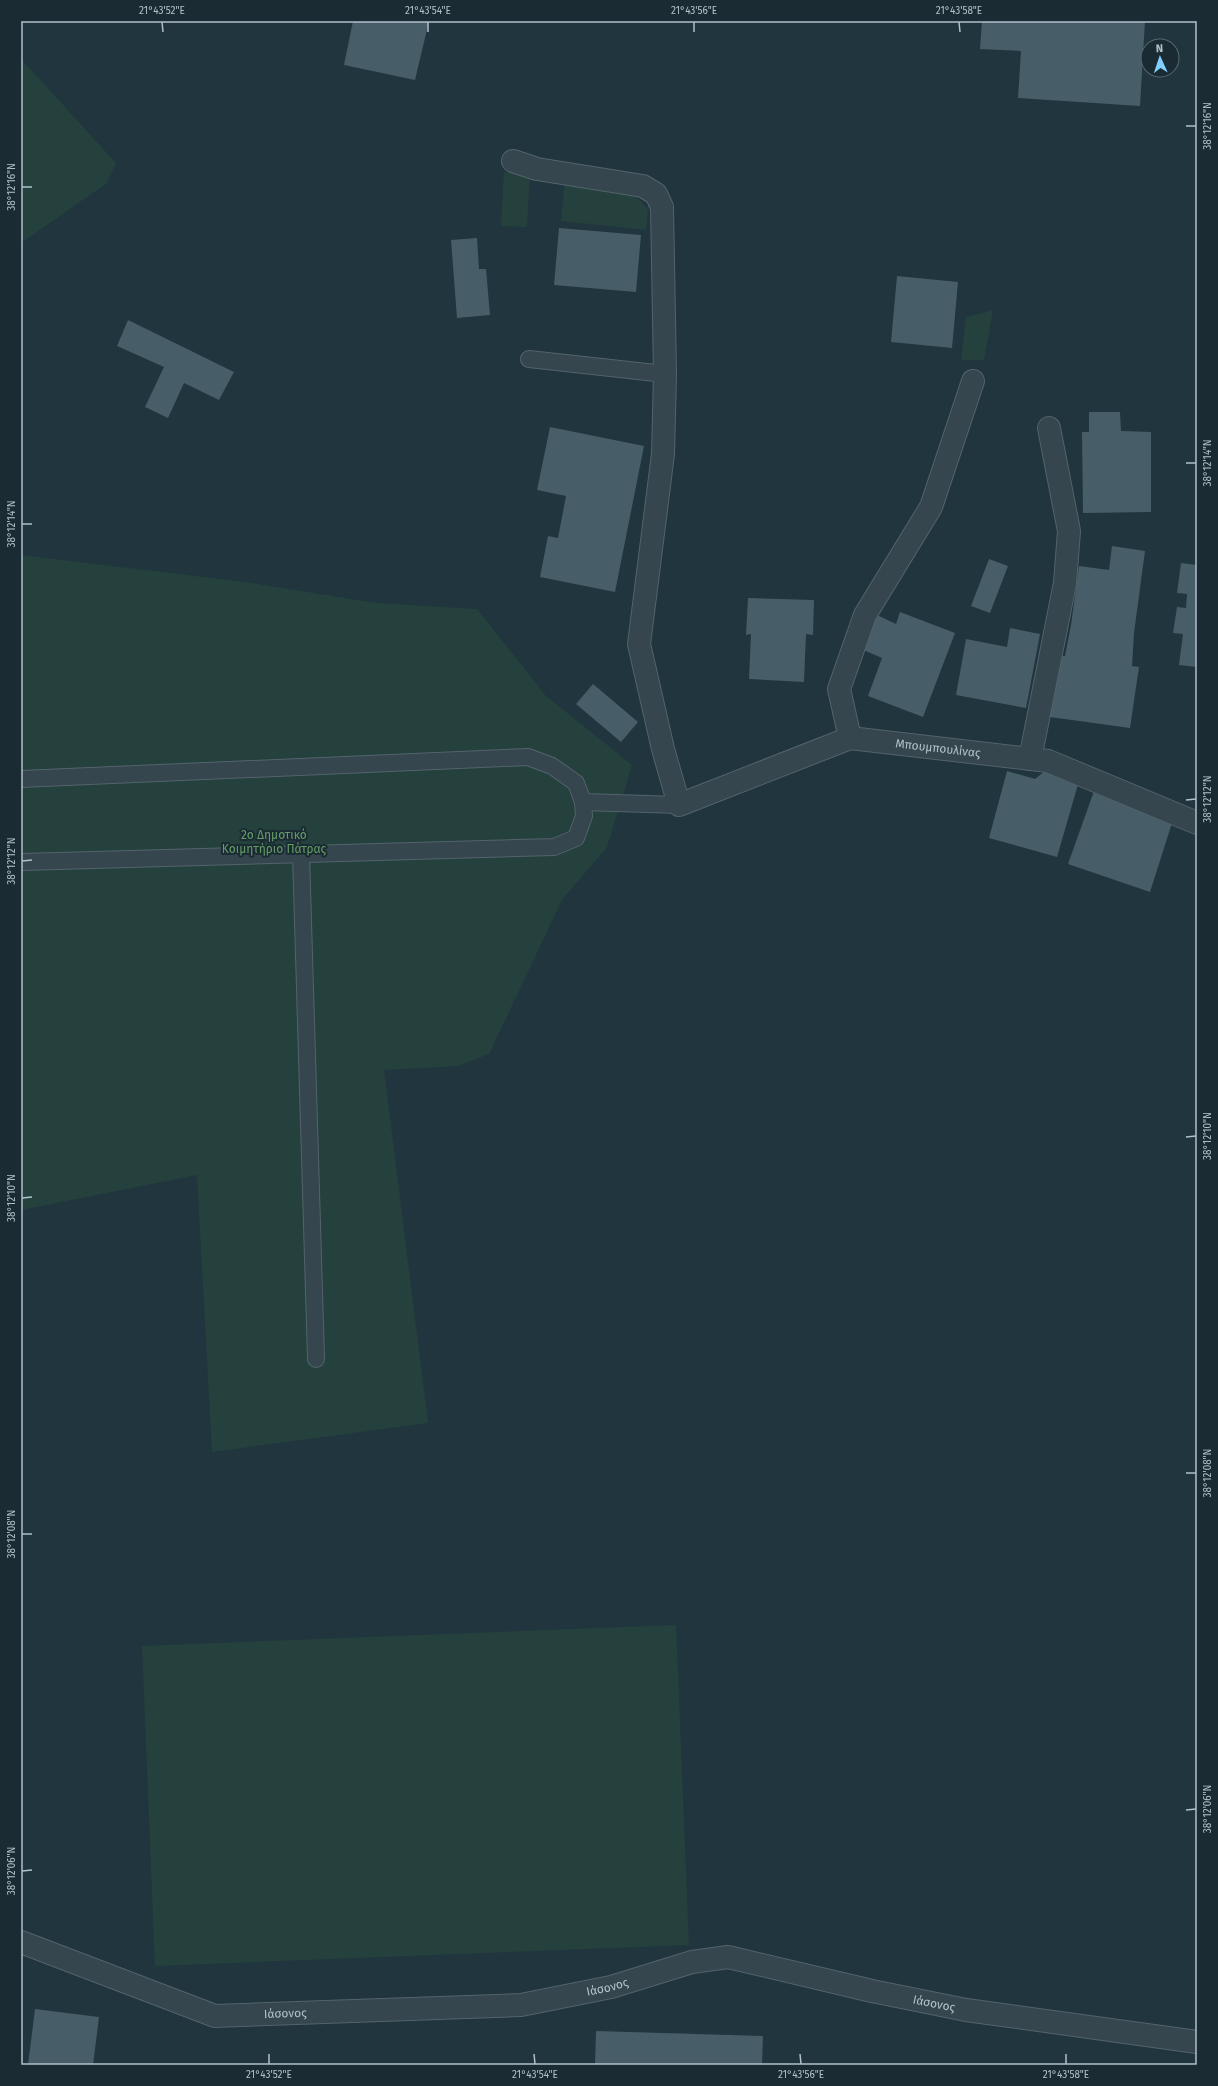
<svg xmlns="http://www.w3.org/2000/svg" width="1218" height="2086" viewBox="0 0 1218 2086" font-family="'Fira Sans',sans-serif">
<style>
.green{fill:#24413d}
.building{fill:#475d68}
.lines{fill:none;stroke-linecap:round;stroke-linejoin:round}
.lane-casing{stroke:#54636c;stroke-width:18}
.street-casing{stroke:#54636c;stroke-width:24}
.lane{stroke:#35464e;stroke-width:16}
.street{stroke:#35464e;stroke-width:22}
.ticks{fill:none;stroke:#b1c0ca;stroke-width:1.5}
.labels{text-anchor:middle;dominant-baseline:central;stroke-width:4;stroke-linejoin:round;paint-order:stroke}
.street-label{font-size:12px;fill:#b1c0ca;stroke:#1b2b33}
.park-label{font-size:12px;fill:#669d66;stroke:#1b2b33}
.neatline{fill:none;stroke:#b1c0ca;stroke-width:1.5}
.ticks-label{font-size:10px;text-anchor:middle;fill:#b1c0ca}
</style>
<rect width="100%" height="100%" fill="#21353e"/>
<g class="green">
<path d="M21 59 116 163 107 183 21 243Z"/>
<path d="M504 172 530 173 527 227 501 226Z"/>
<path d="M565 179 626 186 648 209 646 230 561 221Z"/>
<path d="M993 310 984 360H961L966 317Z"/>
<path d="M21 555 244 582 376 603 477 609 546 696 632 765 607 847 562 900 489 1054 458 1066 384 1070 428 1423 212 1452 197 1175 21 1210Z"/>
<path d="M676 1625 689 1945 155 1966 142 1646Z"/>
</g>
<g class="building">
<path d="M353 21H429L415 80 344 65Z"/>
<path d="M982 21H1145L1140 106 1018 98 1021 51 980 49Z"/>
<path d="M559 228 641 235 636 292 554 285Z"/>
<path d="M477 238 479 269H486L490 315 457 318 451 240Z"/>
<path d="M897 276 958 282 952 348 891 342Z"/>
<path d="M128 320 234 372 219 400 184 383 168 418 145 407 164 367 117 346Z"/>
<path d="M1089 412H1120L1121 431 1151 432V512L1083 513 1082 432H1089Z"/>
<path d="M550 427 644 446 615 592 540 577 548 536 558 538 566 496 537 490Z"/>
<path d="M1112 546 1145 551 1134 633 1132 666 1139 667 1130 728 1050 717 1059 656H1065L1071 625 1079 566 1109 570Z"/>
<path d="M989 559 1008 566 990 613 971 606Z"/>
<path d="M1181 563 1197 565V667L1179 665 1183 634 1173 633 1177 607 1186 608 1187 594 1177 593Z"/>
<path d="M748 598 814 600 813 635 806 634 804 682 749 679 751 634 746 635Z"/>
<path d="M900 612 955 633 923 717 868 696 882 658 861 649 877 615 896 624Z"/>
<path d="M1010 628 1040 634 1026 708 956 695 966 639 1007 647Z"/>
<path d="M593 684 638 722 621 742 576 704Z"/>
<path d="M1007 771 1035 779 1045 771 1079 781 1057 857 989 838Z"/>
<path d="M1094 791 1172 823 1150 892 1068 864Z"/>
<path d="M35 2009 99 2017 93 2065H28Z"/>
<path d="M596 2031 763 2036 762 2065H595Z"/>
</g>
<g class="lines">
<defs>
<g id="lane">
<path d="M529 359 665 374"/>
<path d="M21 779 528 757 552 766 576 783 583 802 679 805"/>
<path d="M301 854 316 1359"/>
<path d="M21 862 554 847 576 838 584 816 583 802"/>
</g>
<g id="street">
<path id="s1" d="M513 161 537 169 643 186 656 194 662 207 665 374 663 454 639 644 663 749 679 805 850 738 1048 761 1197 823"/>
<path d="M850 738 839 689 865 615 931 507 973 381"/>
<path d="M1030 759 1065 583 1069 531 1049 428"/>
<path id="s2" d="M21 1942 215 2016 521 2005 611 1987 692 1962 728 1957 872 1991 966 2010 1197 2042"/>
</g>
</defs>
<use href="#lane" class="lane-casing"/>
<use href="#street" class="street-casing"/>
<use href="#lane" class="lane"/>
<use href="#street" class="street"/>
</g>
<path class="ticks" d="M162 22 163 32M428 22V32M694 22V32M959 22 960 32M1186 126H1196M22 187H32M1186 463H1196M22 524H32M1186 800 1196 799M22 861 32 860M1186 1137 1196 1136M22 1198 32 1197M1186 1473H1196M22 1534H32M1186 1810 1196 1809M22 1871 32 1870M269 2054V2064M534 2054 535 2064M800 2054 801 2064M1066 2054V2064"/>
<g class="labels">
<g class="street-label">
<text stroke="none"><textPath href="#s1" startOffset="1039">Μπουμπουλίνας</textPath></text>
<text stroke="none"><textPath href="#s2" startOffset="602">Ιάσονος</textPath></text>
<text stroke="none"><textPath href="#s2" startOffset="938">Ιάσονος</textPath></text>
<text stroke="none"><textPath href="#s2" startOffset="278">Ιάσονος</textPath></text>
</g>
<g class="park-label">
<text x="274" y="835">2o Δημοτικό<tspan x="274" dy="14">Κοιμητήριο Πάτρας</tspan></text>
</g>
</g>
<rect width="1218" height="2086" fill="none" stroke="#1b2b33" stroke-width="44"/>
<g transform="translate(1160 58) rotate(357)"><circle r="19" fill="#1b2b33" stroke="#57676f"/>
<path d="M0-3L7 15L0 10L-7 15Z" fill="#81cfff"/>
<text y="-6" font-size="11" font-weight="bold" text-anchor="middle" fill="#b1c0ca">N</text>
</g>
<rect x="22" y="22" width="1174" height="2042" class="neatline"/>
<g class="ticks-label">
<text x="162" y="14">21°43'52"E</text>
<text x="428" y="14">21°43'54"E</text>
<text x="694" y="14">21°43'56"E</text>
<text x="959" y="14">21°43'58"E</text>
<text transform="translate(1207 126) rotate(-90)" y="4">38°12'16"N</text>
<text transform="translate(11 187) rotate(-90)" y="4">38°12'16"N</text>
<text transform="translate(1207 463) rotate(-90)" y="4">38°12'14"N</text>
<text transform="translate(11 524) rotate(-90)" y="4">38°12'14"N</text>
<text transform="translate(1207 799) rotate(-90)" y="4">38°12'12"N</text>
<text transform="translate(11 861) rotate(-90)" y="4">38°12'12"N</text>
<text transform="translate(1207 1136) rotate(-90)" y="4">38°12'10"N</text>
<text transform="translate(11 1198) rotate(-90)" y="4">38°12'10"N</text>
<text transform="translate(1207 1473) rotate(-90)" y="4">38°12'08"N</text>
<text transform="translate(11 1534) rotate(-90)" y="4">38°12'08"N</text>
<text transform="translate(1207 1809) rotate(-90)" y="4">38°12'06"N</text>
<text transform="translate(11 1871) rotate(-90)" y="4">38°12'06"N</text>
<text x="269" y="2078">21°43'52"E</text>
<text x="535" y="2078">21°43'54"E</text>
<text x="801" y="2078">21°43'56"E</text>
<text x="1066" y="2078">21°43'58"E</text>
</g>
</svg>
